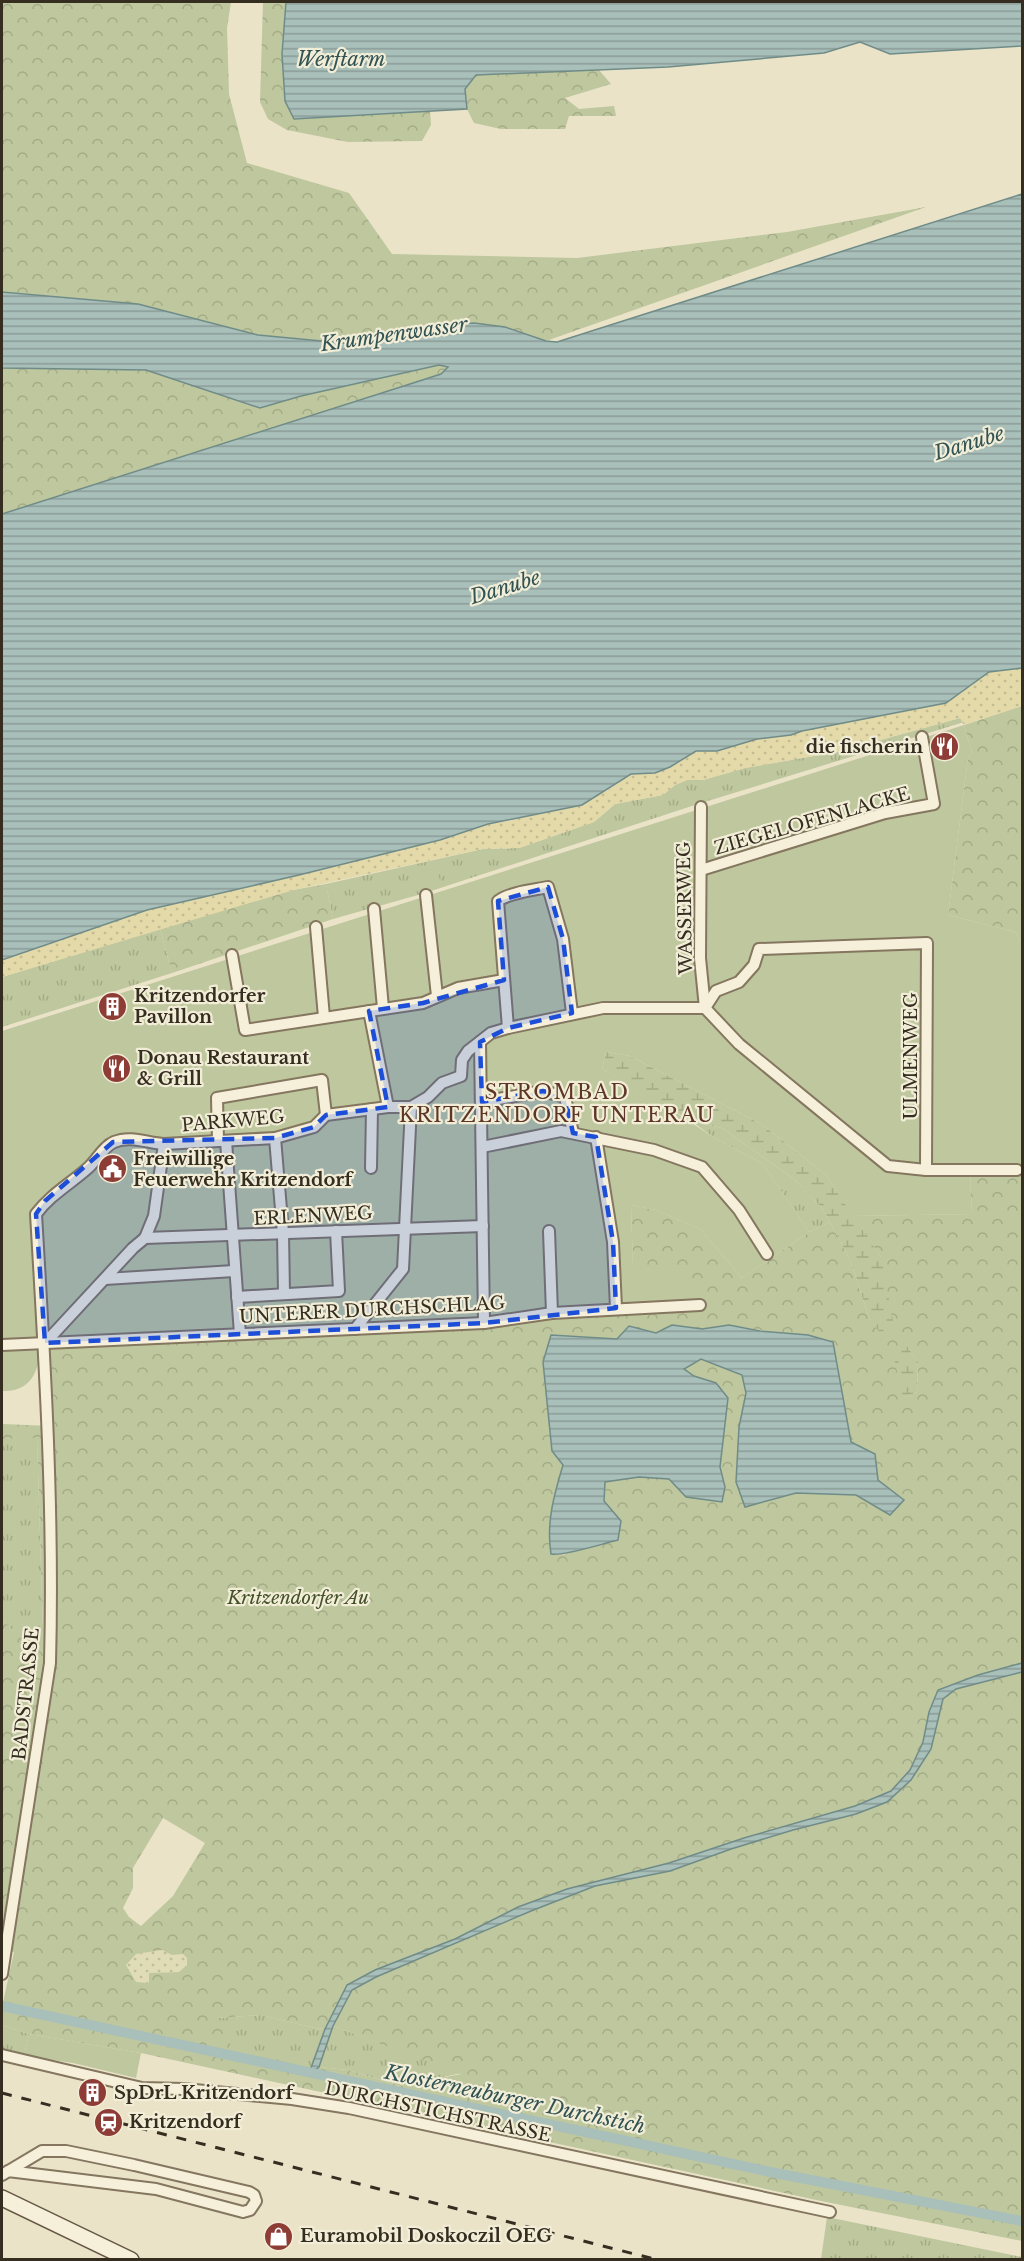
<svg xmlns="http://www.w3.org/2000/svg" width="1024" height="2261" viewBox="0 0 1024 2261" font-family="'Libre Baskerville',serif">
<style>
.farmland{fill:url(#farmland-dots)}
.grass{fill:url(#grass-tufts)}
.forest{fill:url(#forest-crowns);fill-rule:evenodd}
.wetland{fill:url(#wetland-marsh)}
.sand{fill:url(#sand-dots)}
.green{fill:#bec79d}
.water{fill:url(#water-rules);stroke:#708c88;stroke-width:1.5}
.lines{fill:none;stroke-linecap:round;stroke-linejoin:round}
.canal{stroke:#a9bfba;stroke-width:10}
.street-casing{stroke:#84765f;stroke-width:14}
.secondary-casing{stroke:#665742;stroke-width:18}
.street{stroke:#f6f0db;stroke-width:10}
.secondary{stroke:#f6f0db;stroke-width:15}
.rail{stroke:#362d21;stroke-width:3;stroke-dasharray:10 10;stroke-linecap:butt}
.marked{fill:#1d4ed8;fill-opacity:0.2;stroke:#1d4ed8;stroke-width:4.5;stroke-dasharray:12 8;stroke-linejoin:round}
.labels{text-anchor:middle;dominant-baseline:central;stroke-width:4.5;stroke-linejoin:round;paint-order:stroke}
.poi-label{font-size:18px;font-weight:bold;fill:#362d21;stroke:#f2edd7;text-anchor:start}
.street-label{font-size:18px;fill:#362d21;stroke:#f2edd7}
.park-label{font-size:18px;font-style:italic;fill:#43512a;stroke:#f2edd7}
.water-label{font-size:20px;font-style:italic;fill:#325354;stroke:#f2edd7}
.neighbourhood-label{font-size:20px;letter-spacing:1.5px;fill:#5e3625;stroke:#f2edd7}
</style>
<defs>
<pattern id="farmland-dots" width="8" height="8" patternUnits="userSpaceOnUse" patternTransform="scale(1.5)"><rect width="8" height="8" fill="#dfdcb6"/><path d="M2 2h.1M6 6h.1" fill="none" stroke="#c0bd9c" stroke-width="1.8" stroke-linecap="round"/></pattern>
<pattern id="grass-tufts" width="24" height="20" patternUnits="userSpaceOnUse" patternTransform="scale(1.5)"><rect width="24" height="20" fill="#bec79d"/><path d="M3 7l-1-3M5 7V3M7 7l1-3M15 17l-1-3M17 17v-4M19 17l1-3" fill="none" stroke="#a4ab87"/></pattern>
<pattern id="forest-crowns" width="20" height="18" patternUnits="userSpaceOnUse" patternTransform="scale(1.5)"><rect width="20" height="18" fill="#bec79d"/><path d="M2 6a3 3 0 1 1 6 0M12 15a3 3 0 1 1 6 0" fill="none" stroke="#a4ab87"/></pattern>
<pattern id="wetland-marsh" width="20" height="14" patternUnits="userSpaceOnUse" patternTransform="scale(1.5)"><rect width="20" height="14" fill="#bec79d"/><path d="M1 5h8M5 5V1M11 12h8M15 12V8" fill="none" stroke="#a4ab87"/></pattern>
<pattern id="sand-dots" width="8" height="8" patternUnits="userSpaceOnUse" patternTransform="scale(1.5)"><rect width="8" height="8" fill="#e3d9a9"/><path d="M2 2h.1M6 6h.1" fill="none" stroke="#c3bb91" stroke-width="1.8" stroke-linecap="round"/></pattern>
<pattern id="water-rules" width="6" height="5" patternUnits="userSpaceOnUse" patternTransform="scale(1.5)"><rect width="6" height="5" fill="#a9bfba"/><path d="M0 2.5h6" fill="none" stroke="#8a9c97"/></pattern>
</defs>
<rect width="100%" height="100%" fill="#eae3c8"/>
<path class="farmland" d="M162 1950 172 1955 183 1954 187 1958V1965L179 1972 150 1973 149 1983 135 1982 126 1965 130 1959 135 1954Z"/>
<g class="grass">
<path d="M960 718 964 722 698 804 425 893 333 919 326 884 483 849 519 848 594 822 615 804 663 795 675 785 687 780H703L745 768 837 752Z"/>
<path d="M160 929 172 973 2 1027V977Z"/>
<path d="M691 1121 722 1128 794 1179 821 1207 830 1222 809 1232 763 1164 713 1137Z"/>
<path d="M37 1437 43 1632 13 1631 2 1620V1439Z"/>
<path d="M261 2015 315 2028 325 2029 311 2068 229 2054 216 2018Z"/>
<path d="M2 2025 29 2034 24 2056 2 2051Z"/>
<path d="M333 2026 462 2073 400 2086 348 2070 319 2067Z"/>
<path d="M827 2217 1022 2257V2259H821Z"/>
</g>
<g class="forest">
<path d="M2 2H231L227 28 229 94 247 163 349 193 392 254 577 258 787 232 926 207 546 341 505 327 437 326 353 344 258 335 138 304 2 292Z"/>
<path d="M263 2H286L282 54 285 101 294 119 430 111 431 125 422 141 348 142 287 130 268 119 260 102Z"/>
<path d="M599 70 611 84 565 98 579 109 614 106 616 116H569L565 129H501L474 123 467 109 465 89 475 75Z"/>
<path d="M440 365 449 367 441 374 410 384 2 514V368L146 370 260 408 301 396Z"/>
<path d="M1022 706V943L1015 932 948 915 968 758 972 753 964 725Z"/>
<path d="M326 884 333 919 172 973 160 929 293 890Z"/>
<path d="M1022 1172V1663L978 1675 938 1690 929 1712 923 1742 910 1770 892 1791 855 1806 744 1838 669 1863 567 1889 518 1907 455 1939 375 1970 347 1985 325 2029 315 2028 261 2015 217 2018 231 2046 229 2054 315 2069 319 2067 348 2070 400 2086 461 2074 333 2026 352 1990 376 1977 531 1911 595 1886 670 1871 731 1849 793 1830 856 1814 887 1802 931 1749 943 1699 956 1689 1022 1672V2241L821 2201 141 2053 29 2034 2 2025V2007L14 1952 2 1948V1620L13 1631H43L37 1438 2 1439V1424L51 1426 49 1346 683 1268H633L631 1205 656 1210 700 1229 742 1278 809 1232 830 1222 851 1262 870 1321 881 1257 853 1216 972 1214 970 1174ZM672 1325 702 1329 729 1325 833 1342 851 1442 875 1454 878 1480 890 1515 856 1495 796 1493 745 1507 739 1427 746 1393 742 1375 701 1359 683 1369 694 1376 716 1383 728 1398 720 1467 725 1487 686 1497 670 1479 639 1477 605 1482 604 1501 621 1522 563 1555 553 1500 563 1465 552 1451 543 1363 551 1335 617 1339 629 1326 656 1333ZM905 1343 918 1362 917 1392 903 1398ZM163 1818 205 1843 173 1896 141 1926 129 1917 123 1908 133 1888V1868ZM162 1950 172 1955 183 1954 187 1958V1965L179 1972 149 1973V1983L136 1982 126 1965 136 1954Z"/>
</g>
<g class="wetland">
<path d="M606 1052 630 1056 763 1125 826 1175 881 1257 895 1332 886 1339 870 1321 851 1262 830 1222 821 1207 794 1179 722 1128 691 1121 602 1069Z"/>
<path d="M905 1343 918 1362 917 1392 903 1398 892 1349Z"/>
</g>
<path class="sand" d="M1022 668V706L964 725 960 718 837 752 745 768 703 780H687L675 785 663 795 615 804 594 822 519 848 483 849 293 890 2 977V960L147 910 299 875 440 840 488 824 510 821 607 791 631 774 655 773 670 767 696 751H717L757 739 791 735 802 731 946 703 989 672Z"/>
<g class="green">
<path d="M964 725 972 753 968 758 948 915 1015 932 1022 943V1172L970 1174 972 1214 853 1216 826 1175 763 1125 630 1056 606 1052 602 1069 655 1099 713 1137 763 1164 809 1232 742 1278 700 1229 656 1210 631 1205 633 1267 683 1268 701 1302 485 1321 42 1340C39 1367 35 1392 2 1391V1031Z"/>
<path d="M436 867 441 883 415 892 409 877Z"/>
<path d="M29 2034 141 2053 136 2078 73 2063 24 2056Z"/>
</g>
<g class="water">
<path d="M286 2H1022V46L890 54 860 42 824 53 668 67 476 75 465 89 467 109 294 119 285 101 282 54Z"/>
<path d="M1022 194V668L989 672 946 703 802 731 791 735 757 739 717 751H696L670 767 655 773 631 774 582 805 488 824 440 840 299 875 147 910 2 960V514L410 384 441 374 448 367 439 365 301 396 260 408 146 370 2 368V292L138 304 258 335 353 344 438 326 474 323 505 327 546 341 557 342Z"/>
<path d="M672 1325 702 1329 729 1325 760 1331 808 1335 833 1342 851 1442 875 1454 878 1480 904 1500 890 1515 856 1495 796 1493 745 1507 736 1482 739 1427 746 1393 742 1375 701 1359 684 1369 694 1376 716 1383 728 1398 720 1467 725 1487 722 1502 686 1497 669 1479 639 1477 605 1482 604 1501 621 1521 618 1540C601 1544 566 1556 551 1554 546 1523 554 1495 563 1465L552 1451 543 1362 551 1335 617 1339 629 1326 656 1333Z"/>
<path d="M1022 1663V1672L956 1689 943 1699 931 1749 911 1780 887 1802 856 1814 793 1830 731 1849 670 1871 595 1886 531 1911 376 1977 352 1990 333 2026 319 2067 315 2070 311 2068 325 2029 347 1985 375 1970 455 1939 518 1907 567 1889 669 1863 744 1838 855 1806 891 1791 910 1770 923 1742 929 1712 938 1690 978 1675Z"/>
</g>
<g class="lines">
<path class="canal" d="M2 2006 770 2172 1022 2221"/>
<defs>
<g id="street">
<path d="M701 807 700 958 705 1008"/>
<path d="M701 870 885 813 934 804 922 737"/>
<path d="M426 895 437 996"/>
<path d="M374 909 383 1008"/>
<path d="M316 927 324 1017"/>
<path d="M232 955 245 1030 423 1003 458 988 504 980"/>
<path d="M705 1008 716 991 739 982 754 965 759 949 927 943 926 1170"/>
<path d="M705 1008 739 1044 888 1166 926 1170H1017"/>
<path d="M369 1011 388 1107"/>
<path d="M508 1028 498 901C510 892 534 890 548 887L563 939 572 1013"/>
<path d="M480 1042 484 1323"/>
<path d="M482 1102 543 1091 565 1097 573 1133"/>
<path d="M596 1137 613 1242 616 1308"/>
<path d="M275 1138 283 1233 284 1294"/>
<path d="M218 1141 217 1098 322 1080 326 1115"/>
<path d="M226 1141 240 1334"/>
<path d="M482 1147 561 1131 654 1150 702 1167 739 1210 767 1254"/>
<path d="M371 1168 372 1109"/>
<path d="M549 1231 552 1313"/>
<path d="M145 1238 483 1226"/>
<path d="M105 1279 234 1271"/>
<path d="M237 1297 339 1291 336 1231"/>
<path d="M355 1329 403 1269 411 1107 428 1097 442 1083 461 1076 462 1060 468 1051 491 1033 508 1028 603 1008H705"/>
<path d="M45 1343 133 1248 145 1238 154 1216 164 1144"/>
<path d="M2 1345 484 1323 552 1313 700 1305"/>
<path d="M2 1974 50 1663C54 1514 45 1364 36 1214 50 1195 70 1184 88 1168 96 1161 104 1146 114 1142 131 1135 147 1143 164 1144L275 1138 314 1127 326 1115 388 1107H411"/>
<path d="M2 2055 142 2088 184 2089 292 2099 349 2108 830 2212"/>
<path d="M2 2175 42 2151H66L134 2165 249 2192 254 2195 256 2201 250 2210 243 2212 156 2189 8 2171"/>
</g>
<path id="secondary" d="M2 2198 131 2260"/>
</defs>
<use href="#street" class="street-casing"/>
<use href="#secondary" class="secondary-casing"/>
<use href="#street" class="street"/>
<use href="#secondary" class="secondary"/>
<path class="rail" d="M2 2093 658 2260"/>
</g>
<path class="marked" d="M548 887 563 939 572 1013 508 1028 480 1042 482 1102 543 1091 565 1097 573 1133 596 1137 613 1242 616 1308 484 1323 45 1343 36 1214 45 1201 113 1142 275 1138 314 1127 326 1115 388 1107 369 1011 423 1003 504 980 498 901Z"/>
<defs>
<symbol id="restaurant-disc" viewBox="-11 -11 22 22"><circle r="9.5" fill="#8d3d35" stroke="#f2edd7"/><path d="M-5-6h1v4h1v-4h1v4h1v-4h1v5L-1.5 .5V6h-2V.5L-5-1ZM5-6V6H3V1.5H1.5Q1.5-4 5-6Z" fill="#fff"/></symbol>
<symbol id="building-disc" viewBox="-11 -11 22 22"><circle r="9.5" fill="#8d3d35" stroke="#f2edd7"/><path d="M-4-6H4V6H1V3H-1V6H-4ZM-2.5-4.3h1.7v1.8h-1.7ZM.8-4.3h1.7v1.8H.8ZM-2.5-1h1.7V.8h-1.7ZM.8-1h1.7V.8H.8Z" fill="#fff"/></symbol>
<symbol id="civic-disc" viewBox="-11 -11 22 22"><circle r="9.5" fill="#8d3d35" stroke="#f2edd7"/><path d="M-.6-6.5H3V-4.5H.6V-3L4-1V1h2V6H-6V1h2V-1L-.6-3ZM-1.2 2.5V6h2.4V2.5Z" fill="#fff"/></symbol>
<symbol id="station-disc" viewBox="-11 -11 22 22"><circle r="9.5" fill="#8d3d35" stroke="#f2edd7"/><path d="M-3-6H3Q5-6 5-4V2Q5 4 3 4L4.5 6H3L1.5 4h-3L-3 6H-4.5L-3 4Q-5 4-5 2V-4Q-5-6-3-6ZM-3.5-4v3h7v-3ZM-3.5 1v1.5H-2V1ZM2 1v1.5H3.5V1Z" fill="#fff"/></symbol>
<symbol id="shop-disc" viewBox="-11 -11 22 22"><circle r="9.5" fill="#8d3d35" stroke="#f2edd7"/><path d="M-5-2.5h2.3a2.7 3.5 0 0 1 5.4 0H5L5.5 6h-11ZM-1.5-2.5h3a1.5 2.3 0 0 0-3 0Z" fill="#fff"/></symbol>
</defs>
<g fill-rule="evenodd">
<use href="#restaurant-disc" x="928" y="730" width="33" height="33"/>
<use href="#building-disc" x="96" y="990" width="33" height="33"/>
<use href="#restaurant-disc" x="100" y="1052" width="33" height="33"/>
<use href="#civic-disc" x="96" y="1152" width="33" height="33"/>
<use href="#building-disc" x="76" y="2076" width="33" height="33"/>
<use href="#station-disc" x="92" y="2106" width="33" height="33"/>
<use href="#shop-disc" x="262" y="2220" width="33" height="33"/>
</g>
<g class="labels">
<g class="poi-label">
<text x="923" y="747" text-anchor="end">die fischerin</text>
<text x="134" y="996">Kritzendorfer<tspan x="134" dy="21">Pavillon</tspan></text>
<text x="137" y="1058">Donau Restaurant<tspan x="137" dy="21">&amp; Grill</tspan></text>
<text x="133" y="1159">Freiwillige<tspan x="133" dy="21">Feuerwehr Kritzendorf</tspan></text>
<text x="114" y="2093">SpDrL Kritzendorf</text>
<text x="129" y="2122">Kritzendorf</text>
<text x="300" y="2236">Euramobil Doskoczil OEG</text>
</g>
<g class="street-label">
<text transform="translate(812 821) rotate(-16)">ZIEGELOFENLACKE</text>
<text transform="translate(685 908) rotate(-91)">WASSERWEG</text>
<text transform="translate(911 1056) rotate(-90)">ULMENWEG</text>
<text transform="translate(233 1121) rotate(-5)">PARKWEG</text>
<text transform="translate(313 1216) rotate(-3)">ERLENWEG</text>
<text transform="translate(372 1310) rotate(-3)">UNTERER DURCHSCHLAG</text>
<text transform="translate(26 1694) rotate(-84)">BADSTRASSE</text>
<text transform="translate(438 2112) rotate(12)">DURCHSTICHSTRASSE</text>
</g>
<g class="park-label">
<text x="298" y="1598">Kritzendorfer Au</text>
</g>
<g class="water-label">
<text x="341" y="59">Werftarm</text>
<text transform="translate(394 334) rotate(-8)">Krumpenwasser</text>
<text transform="translate(969 443) rotate(-17)">Danube</text>
<text transform="translate(505 587) rotate(-17)">Danube</text>
<text transform="translate(515 2099) rotate(12)">Klosterneuburger Durchstich</text>
</g>
<g class="neighbourhood-label">
<text x="557" y="1092">STROMBAD<tspan x="557" dy="23">KRITZENDORF UNTERAU</tspan></text>
</g>
</g>
<rect width="1024" height="2261" fill="none" stroke="#362d21" stroke-width="6"/>
</svg>
